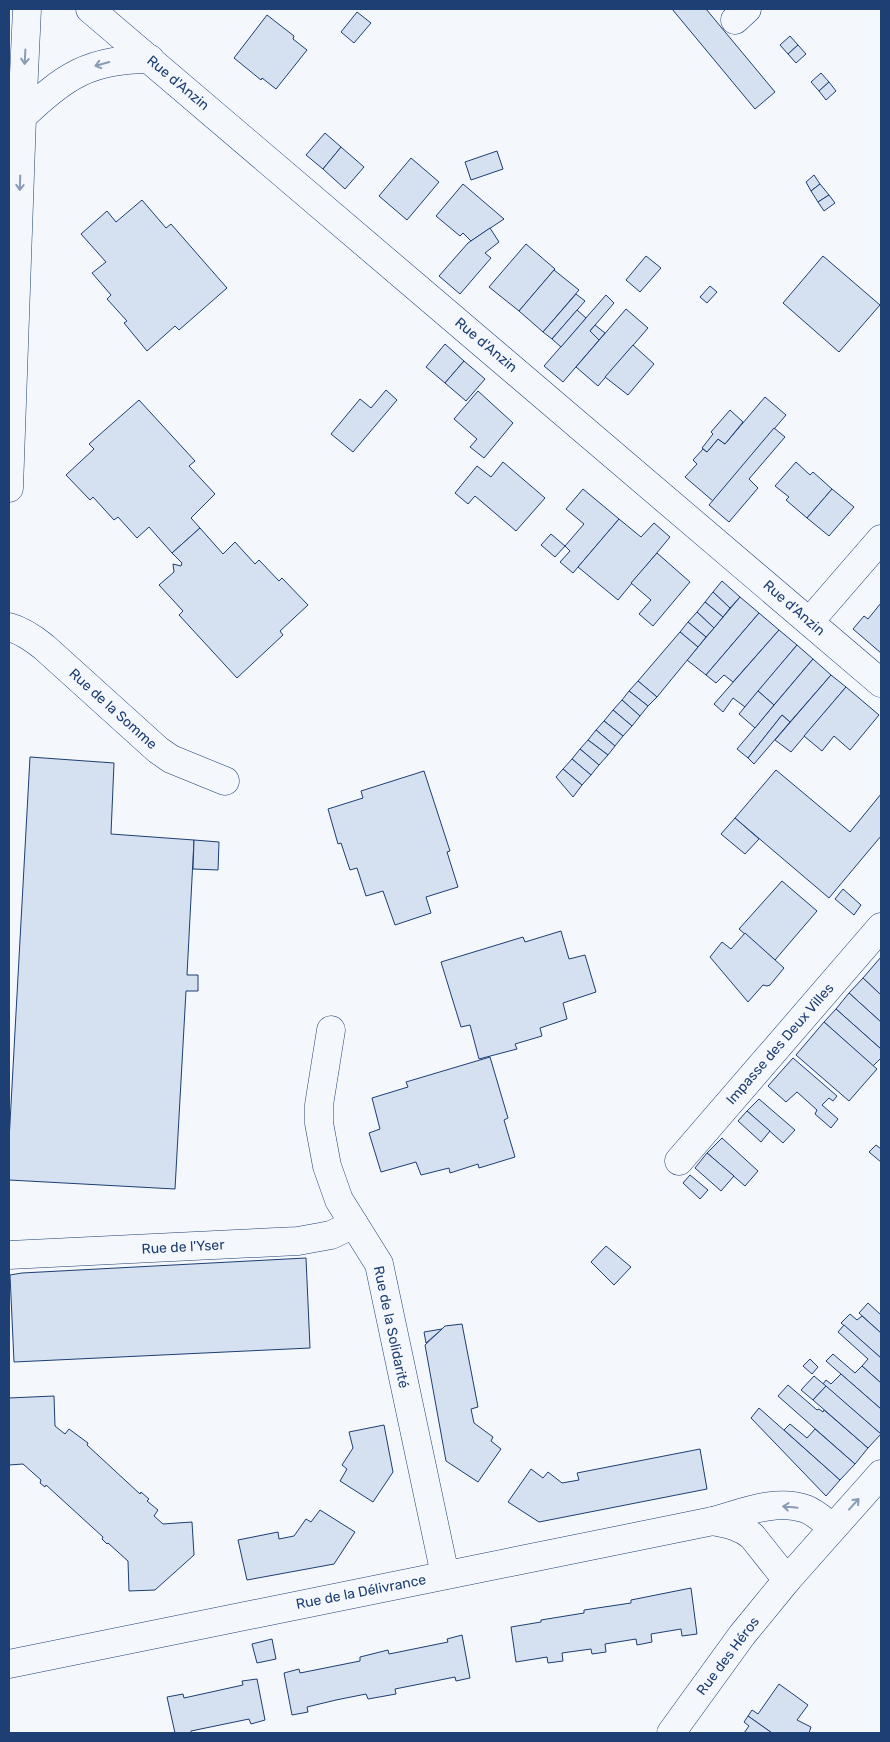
<svg xmlns="http://www.w3.org/2000/svg" width="890" height="1742" viewBox="0 0 890 1742" font-family="Rubik,sans-serif">
<style>
.building{fill:#d5e0f0;stroke:#1d3f73}
.lines{fill:none;stroke-linecap:round;stroke-linejoin:round}
.minor-casing{stroke:#1d3f73;stroke-width:29}
.minor{stroke:#f4f7fb;stroke-width:28}
.oneway{stroke:#889bb7}
.labels{text-anchor:middle;dominant-baseline:central;stroke-width:4;stroke-linejoin:round;paint-order:stroke}
.street-label{font-size:14px;fill:#1d3f73;stroke:#f4f7fb}
</style>
<rect width="100%" height="100%" fill="#f4f7fb"/>
<g class="building">
<path d="M672 9H706L775 92 755 109Z"/>
<path d="M357 12 371 23 354 43 341 32Z"/>
<path d="M267 15 294 36 293 39 307 50 276 89 262 78 261 80 234 58Z"/>
<path d="M790 36 798 45 788 54 780 45Z"/>
<path d="M798 45 806 54 796 63 788 54Z"/>
<path d="M821 73 829 82 819 91 811 82Z"/>
<path d="M829 82 836 91 826 100 819 91Z"/>
<path d="M325 133 341 147 323 169 306 155Z"/>
<path d="M341 147 364 167 345 189 323 169Z"/>
<path d="M497 151 503 169 471 180 465 162Z"/>
<path d="M411 158 439 182 407 220 379 196Z"/>
<path d="M814 175 820 184 811 191 806 182Z"/>
<path d="M463 184 504 219 471 241 463 233 460 236 436 216Z"/>
<path d="M820 184 829 195 818 202 811 191Z"/>
<path d="M829 195 835 203 824 211 818 202Z"/>
<path d="M142 200 166 228 171 224 227 288 179 330 175 326 147 351 124 323 127 321 107 299 111 295 92 273 106 262 81 234 107 211 116 222Z"/>
<path d="M490 228 499 242 485 253 491 258 460 294 439 276 468 243Z"/>
<path d="M526 244 555 269 519 311 489 287Z"/>
<path d="M646 256 661 268 640 292 626 280Z"/>
<path d="M823 256 880 305 839 352 783 303Z"/>
<path d="M554 270 579 290 543 332 519 311Z"/>
<path d="M710 286 717 292 707 303 700 297Z"/>
<path d="M576 294 585 301 552 339 543 332Z"/>
<path d="M606 295 614 303 590 331 599 340 563 382 544 366Z"/>
<path d="M626 309 648 328 598 386 576 367Z"/>
<path d="M577 310 586 318 561 347 552 339Z"/>
<path d="M595 325 605 333 599 340 590 331Z"/>
<path d="M445 344 464 361 445 383 426 367Z"/>
<path d="M633 345 654 364 628 395 605 377Z"/>
<path d="M464 361 485 379 466 401 445 383Z"/>
<path d="M386 390 397 400 353 452 331 434 360 399 371 408Z"/>
<path d="M478 391 513 423 484 458 470 447 477 439 454 419Z"/>
<path d="M765 397 786 415 713 501 685 477 697 464 693 460 703 449 707 452 718 439 725 444Z"/>
<path d="M139 400 195 461 189 466 215 494 191 518 200 528 172 553 149 527 137 538 118 517 114 520 93 497 90 500 66 475 94 449 89 444Z"/>
<path d="M730 410 743 422 725 444 718 439 707 452 702 448 713 434 711 432Z"/>
<path d="M774 428 785 437 749 479 758 488 729 522 709 505Z"/>
<path d="M503 462 545 498 516 531 475 496 468 504 455 493 477 466 491 477Z"/>
<path d="M796 462 810 475 813 472 832 489 807 518 786 500 789 497 775 486Z"/>
<path d="M583 489 619 519 573 573 560 562 570 551 565 546 584 524 566 509Z"/>
<path d="M832 489 854 507 829 536 807 518Z"/>
<path d="M619 519 641 537 654 523 670 537 618 600 578 567Z"/>
<path d="M200 528 223 554 235 542 255 564 259 560 279 581 282 578 308 605 280 631 283 635 237 678 179 615 183 611 159 585 174 572 173 564 181 566 182 563 172 553Z"/>
<path d="M551 534 565 546 555 557 541 545Z"/>
<path d="M657 553 690 582 653 626 639 614 651 600 631 583Z"/>
<path d="M722 581 740 597 730 608 713 592Z"/>
<path d="M713 592 730 608 723 617 705 602Z"/>
<path d="M740 597 759 613 706 675 687 660Z"/>
<path d="M705 602 723 617 714 628 697 612Z"/>
<path d="M881 603V653L853 629 864 616 868 619Z"/>
<path d="M697 612 714 628 706 637 688 622Z"/>
<path d="M759 613 779 630 733 682 724 675 716 683 706 675Z"/>
<path d="M688 622 706 637 698 647 680 632Z"/>
<path d="M779 630 797 645 745 707 733 698 723 712 714 704Z"/>
<path d="M680 632 698 647 657 697 638 681Z"/>
<path d="M797 645 813 659 774 705 758 691Z"/>
<path d="M813 659 831 675 790 722 782 715 748 758 737 749Z"/>
<path d="M831 675 846 687 791 752 775 740Z"/>
<path d="M638 681 657 697 648 706 629 691Z"/>
<path d="M846 687 879 715 850 750 834 736 822 751 804 736Z"/>
<path d="M629 691 648 706 640 716 622 700Z"/>
<path d="M758 691 774 705 755 728 739 714Z"/>
<path d="M622 700 640 716 632 726 613 710Z"/>
<path d="M613 710 632 726 623 736 604 721Z"/>
<path d="M782 715 790 722 754 764 748 758Z"/>
<path d="M604 721 623 736 615 746 596 730Z"/>
<path d="M596 730 615 746 608 755 588 740Z"/>
<path d="M588 740 608 755 599 765 580 749Z"/>
<path d="M580 749 599 765 591 775 572 759Z"/>
<path d="M30 757 114 763 111 834 194 840 187 975H198V991H186L175 1189 9 1180V1141Z"/>
<path d="M572 759 591 775 582 785 563 769Z"/>
<path d="M563 769 582 785 573 797 556 777Z"/>
<path d="M776 770 850 832 881 794V836L829 898 735 818Z"/>
<path d="M424 771 450 851 447 852 458 887 426 897 431 913 395 925 383 891 366 896 357 868 350 870 341 843 338 844 328 809 363 798 361 791Z"/>
<path d="M735 818 759 839 745 854 721 834Z"/>
<path d="M194 840 219 842 218 870 193 869Z"/>
<path d="M782 881 817 911 775 960 739 929Z"/>
<path d="M843 889 861 905 854 915 835 899Z"/>
<path d="M561 931 569 959 585 955 596 992 563 1003 567 1019 540 1028 542 1036 515 1044 517 1049 479 1059 470 1025 461 1027 441 962 523 937 525 942Z"/>
<path d="M745 933 784 968 770 985 767 986 763 985 748 1002 710 957 722 942 731 949Z"/>
<path d="M881 957V995L863 978Z"/>
<path d="M863 978 881 995V1022L849 993Z"/>
<path d="M849 993 881 1022V1049L836 1009Z"/>
<path d="M836 1009 881 1049V1061L880 1059 873 1066 824 1022Z"/>
<path d="M824 1022 877 1069 849 1101 796 1055Z"/>
<path d="M490 1057 508 1118 504 1120 515 1157 479 1168 478 1164 450 1173 449 1168 421 1175 416 1162 381 1172 369 1133 380 1129 372 1098 408 1087 406 1082Z"/>
<path d="M793 1058 837 1096 833 1101 829 1098 822 1105 838 1119 831 1128 815 1114 817 1110 797 1092 786 1102 768 1086Z"/>
<path d="M759 1099 795 1130 783 1143 747 1111Z"/>
<path d="M747 1111 770 1131 761 1142 738 1121Z"/>
<path d="M722 1138 758 1171 745 1186 707 1153Z"/>
<path d="M876 1145 881 1149V1162L869 1152Z"/>
<path d="M707 1153 734 1176 721 1191 695 1168Z"/>
<path d="M690 1175 708 1190 700 1199 683 1183Z"/>
<path d="M606 1246 631 1267 614 1285 591 1262Z"/>
<path d="M306 1258 310 1348 14 1362 10 1275 22 1273Z"/>
<path d="M868 1303 881 1315V1333L859 1313Z"/>
<path d="M850 1314 857 1320 862 1316 881 1333V1358L841 1323Z"/>
<path d="M462 1324 478 1407 471 1409 474 1423 493 1437 491 1441 501 1449 478 1482 446 1461 425 1345 445 1326Z"/>
<path d="M844 1325 881 1358V1383L862 1366 868 1359 838 1332Z"/>
<path d="M442 1329 426 1343 424 1332Z"/>
<path d="M833 1354 855 1373 862 1366 881 1383V1409L826 1361Z"/>
<path d="M810 1359 818 1367 812 1374 803 1366Z"/>
<path d="M841 1374 881 1409V1434L823 1384 826 1380 831 1384Z"/>
<path d="M814 1376 826 1386 813 1400 801 1390Z"/>
<path d="M788 1385 817 1410 819 1409 823 1412 824 1410 868 1448 855 1464 778 1396Z"/>
<path d="M826 1386 881 1434 868 1448 813 1400Z"/>
<path d="M54 1396 55 1426 65 1434 69 1429 88 1443 87 1445 140 1494 141 1492 149 1499 147 1501 158 1510 154 1516 163 1524 192 1522 194 1555 155 1590 129 1591 128 1561 108 1543 107 1544 102 1539 103 1537 46 1485 45 1487 40 1483 41 1480 23 1464 9 1465V1398Z"/>
<path d="M759 1408 840 1480 826 1496 751 1418Z"/>
<path d="M790 1424 807 1438 815 1429 855 1464 840 1480 784 1430Z"/>
<path d="M384 1425 393 1472 373 1502 340 1481 347 1469 342 1465 353 1448 349 1432Z"/>
<path d="M700 1449 707 1489 539 1522 508 1502 531 1469 543 1478 548 1472 562 1483 579 1480 577 1473Z"/>
<path d="M320 1510 355 1532 334 1564 247 1580 238 1540 278 1532 279 1539 294 1536 306 1519 311 1522Z"/>
<path d="M691 1588 697 1634 682 1636 681 1629 651 1634 652 1642 637 1645 636 1639 605 1644 606 1652 592 1654 591 1649 562 1653 563 1661 548 1663 547 1657 516 1662 511 1627 541 1622V1620L584 1613V1610L631 1603V1600Z"/>
<path d="M462 1635 470 1678 456 1681 455 1677 395 1689 396 1694 368 1699 366 1694 336 1700 307 1707 308 1712 292 1715 284 1673 299 1669 300 1673 360 1661V1657L388 1650 389 1654 448 1642 447 1639Z"/>
<path d="M272 1639 276 1659 257 1663 252 1644Z"/>
<path d="M257 1679 265 1720 251 1724 249 1719 191 1731V1733H175L167 1697 183 1694 184 1698 243 1685 242 1681Z"/>
<path d="M779 1684 808 1705 797 1720 811 1727 809 1733H772L748 1716 752 1710 758 1714Z"/>
<path d="M748 1716 772 1733H744L749 1726 744 1722Z"/>
</g>
<g class="lines">
<defs>
<g id="minor">
<path d="M90 9 881 683"/>
<path d="M735 20 747 9"/>
<path d="M22 117 27 9"/>
<path d="M9 488 22 117C64 76 90 59 150 59"/>
<path d="M810 621 881 539"/>
<path d="M9 627C23 631 33 638 44 647L158 750 171 759 225 781"/>
<path d="M331 1030 319 1105V1123L327 1166 339 1200 379 1264 445 1575"/>
<path d="M679 1161 881 927"/>
<path d="M9 1255 298 1241 331 1235 354 1224"/>
<path d="M713 1521C728 1524 740 1526 752 1536L787 1580"/>
<path d="M9 1664 713 1521C742 1513 777 1498 806 1509 816 1513 824 1521 832 1527"/>
<path d="M671 1733 742 1635 787 1580 881 1474"/>
</g>
</defs>
<use href="#minor" class="minor-casing"/>
<use href="#minor" class="minor"/>
</g>
<defs><path id="oneway-shaft" d="M-6 0H5M1.5-3L5.5 0L1.5 3" fill="none" stroke-width="1.6" stroke-linecap="round" stroke-linejoin="round" transform="scale(1.25)"/></defs>
<g class="oneway">
<use href="#oneway-shaft" transform="translate(25 57) rotate(93)"/>
<use href="#oneway-shaft" transform="translate(102 64) rotate(164)"/>
<use href="#oneway-shaft" transform="translate(20 183) rotate(92)"/>
<use href="#oneway-shaft" transform="translate(854 1504) rotate(-48)"/>
<use href="#oneway-shaft" transform="translate(790 1507) rotate(-174)"/>
</g>
<g class="labels">
<g class="street-label">
<text transform="translate(178 83) rotate(40)">Rue d'Anzin</text>
<text transform="translate(486 345) rotate(40)">Rue d'Anzin</text>
<text transform="translate(794 608) rotate(41)">Rue d'Anzin</text>
<text transform="translate(113 709) rotate(42)">Rue de la Somme</text>
<text transform="translate(780 1044) rotate(-49)">Impasse des Deux Villes</text>
<text transform="translate(183 1247) rotate(-3)">Rue de l'Yser</text>
<text transform="translate(391 1327) rotate(78)">Rue de la Solidarité</text>
<text transform="translate(361 1592) rotate(-11)">Rue de la Délivrance</text>
<text transform="translate(728 1656) rotate(-53)">Rue des Héros</text>
</g>
</g>
<rect width="890" height="1742" fill="none" stroke="#1d3f73" stroke-width="20"/>
</svg>
